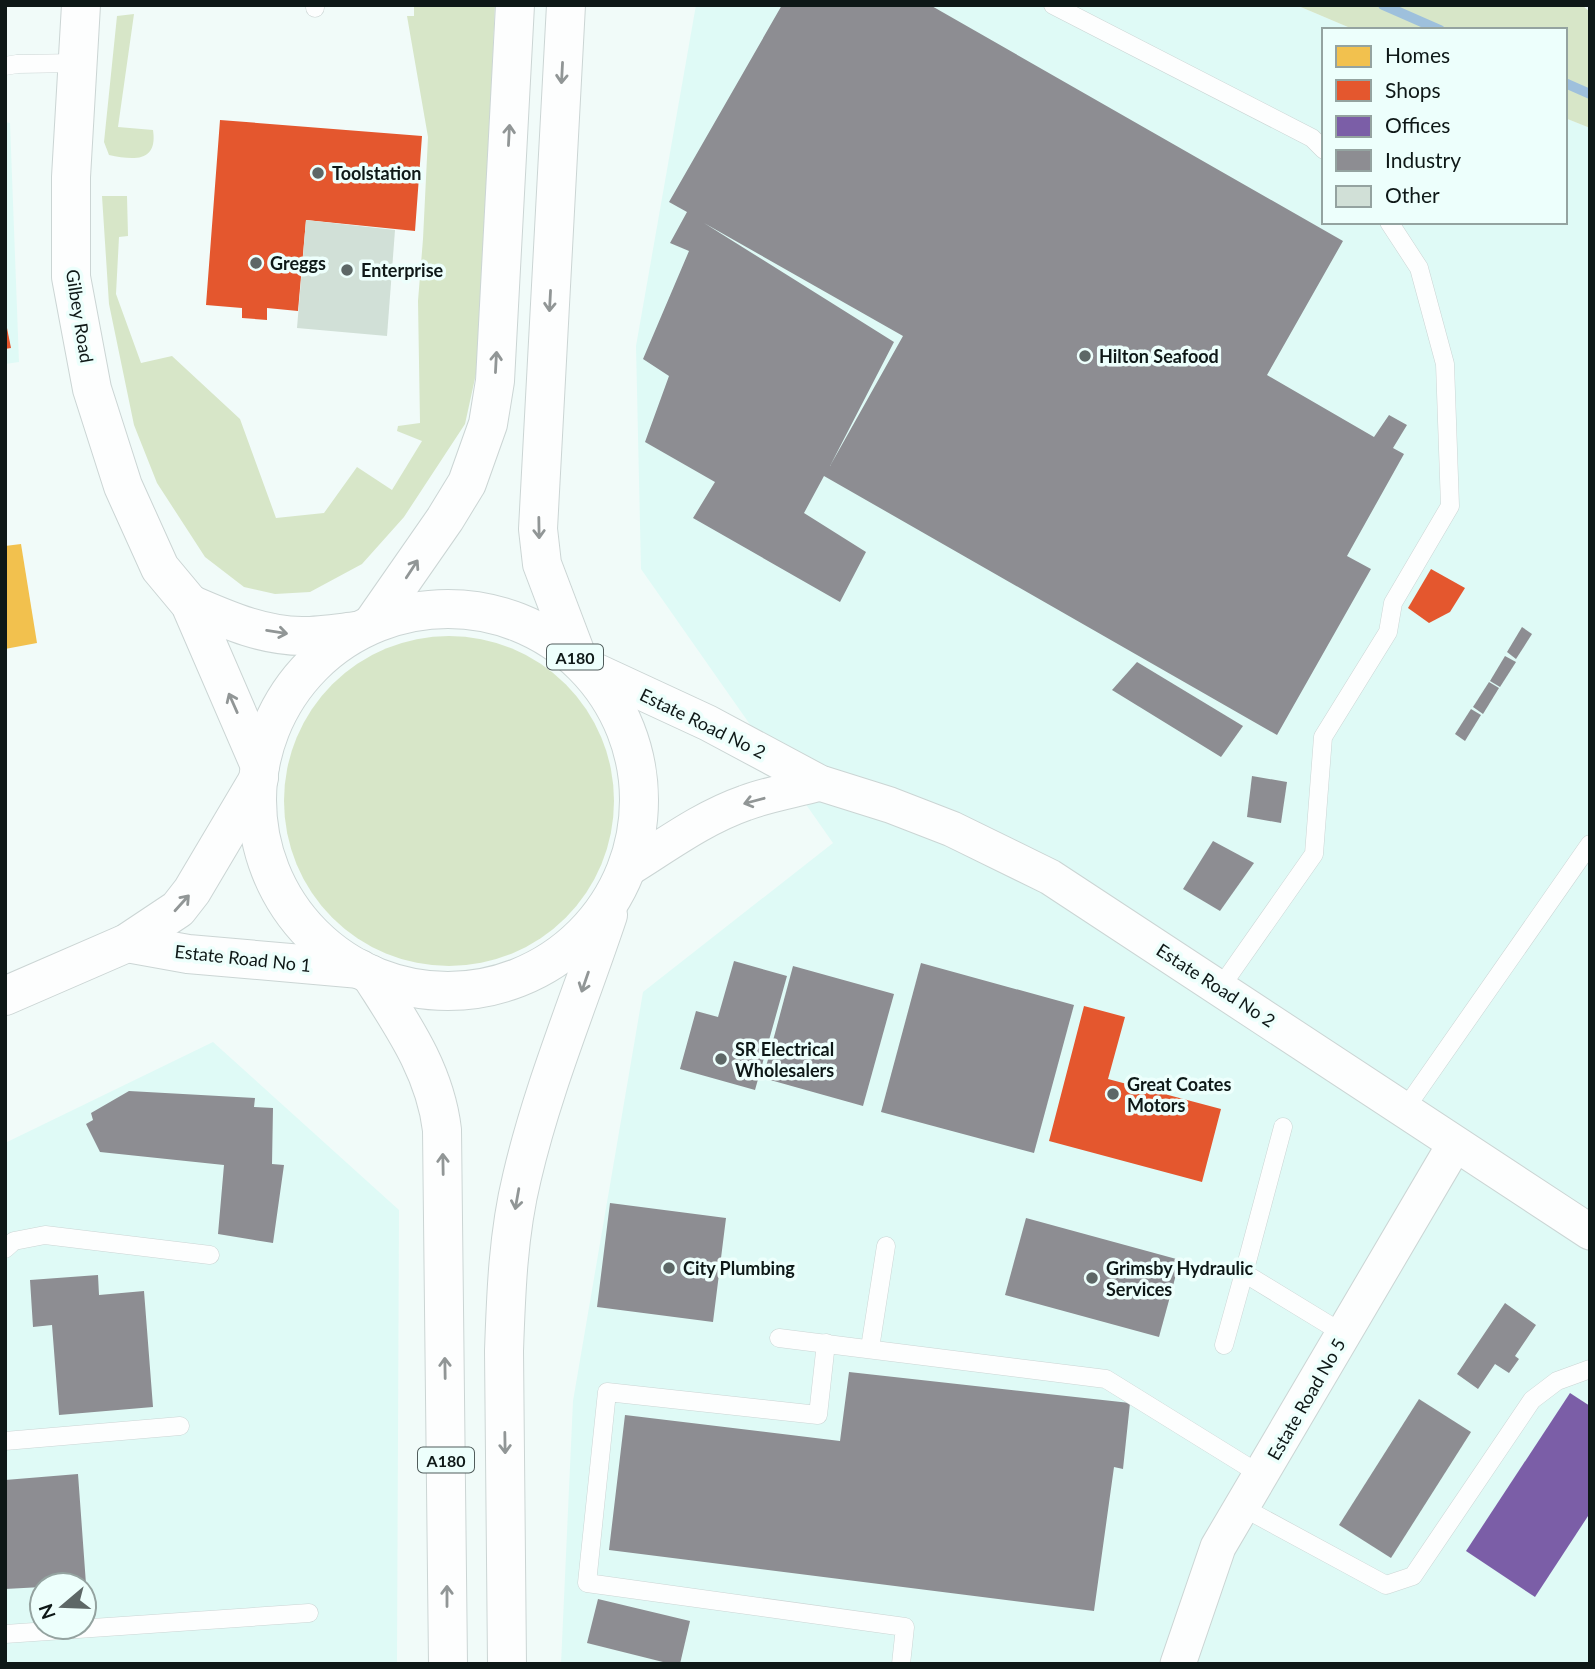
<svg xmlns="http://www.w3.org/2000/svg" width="1595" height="1669" viewBox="0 0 1595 1669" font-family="Lato,sans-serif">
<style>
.built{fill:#dffaf6;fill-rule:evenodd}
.green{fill:#d7e6c8}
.homes{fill:#f2c14e}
.shops{fill:#e4572e}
.offices{fill:#7b5ea7}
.industry{fill:#8d8d92;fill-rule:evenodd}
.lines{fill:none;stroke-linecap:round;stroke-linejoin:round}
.stream{stroke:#9ec0dc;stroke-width:10}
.building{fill:#d1e0d7}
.lane-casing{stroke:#cbd5d4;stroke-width:19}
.street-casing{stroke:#cbd5d4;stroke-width:37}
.secondary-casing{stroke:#cbd5d4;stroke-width:40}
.highway-casing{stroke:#cbd5d4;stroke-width:40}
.lane{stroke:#fdfefe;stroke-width:18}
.street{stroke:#fdfefe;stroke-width:35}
.secondary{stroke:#fdfefe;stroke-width:38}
.highway{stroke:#fdfefe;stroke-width:38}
.oneway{stroke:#919696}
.poi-dot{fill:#5d6766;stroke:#edfffc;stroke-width:2.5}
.labels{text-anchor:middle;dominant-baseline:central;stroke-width:7;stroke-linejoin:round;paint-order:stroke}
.shield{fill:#edfffc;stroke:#515d5c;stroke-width:2}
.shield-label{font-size:16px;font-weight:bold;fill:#0e1817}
.poi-label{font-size:18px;font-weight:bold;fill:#0e1817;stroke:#edfffc;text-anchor:start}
.street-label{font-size:18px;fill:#0e1817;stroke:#edfffc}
</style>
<rect width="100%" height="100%" fill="#f1fbf9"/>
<g class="built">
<path d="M696 5H1296L1355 30H1324V222H1565V118L1590 128V1664H561L573 1401 643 992 833 843 641 569 636 346Z"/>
<path d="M5 122 10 123 19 362 5 364Z"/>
<path d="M213 1042 399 1210 397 1664H5V1143ZM42 1585H84V1627H42Z"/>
</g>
<g class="green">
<path d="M414 5H495L479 360 465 424 404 517 362 564 310 592 275 594 244 587 205 557 157 483 134 425 109 304 102 196H127L128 236 119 237 116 294 141 363 172 356 240 419 276 518 324 513 357 467 392 490 422 441 397 431 398 426 420 423 418 301 423 239 428 137 407 16H414Z"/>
<path d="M1296 5H1582L1590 12V128L1565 118V30H1355Z"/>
<path d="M134 14 118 127 153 130C158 163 133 160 109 155L104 142 117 16Z"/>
<circle cx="449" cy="801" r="165"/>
</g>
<path class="homes" d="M21 544 37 643 5 649V546Z"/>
<g class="shops">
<path d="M220 120 422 136 415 231 306 220 298 311 267 308V320L242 318V308L206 305Z"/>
<path d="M5 318 11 348 5 349Z"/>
<path d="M1431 569 1465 588 1450 612 1429 623 1408 608Z"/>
<path d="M1084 1006 1125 1017 1108 1079 1221 1109 1202 1182 1049 1141Z"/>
</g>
<path class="offices" d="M1570 1393 1590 1406V1513L1535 1597 1466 1551Z"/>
<g class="industry">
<path d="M782 5H930L1343 241 1267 375 1374 437 1389 415 1407 425 1393 448 1404 454 1347 556 1371 569 1277 735 824 476 804 513 866 552 840 602 693 518 715 482 645 442 669 376 643 359 689 251 670 243 687 212 669 202ZM704 223 903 336 830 466 894 342Z"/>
<path d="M1522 627 1532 634 1516 659 1507 652Z"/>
<path d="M1505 656 1516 662 1500 687 1490 681Z"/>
<path d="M1137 662 1243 726 1221 757 1112 690Z"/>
<path d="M1489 682 1499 688 1483 714 1473 707Z"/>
<path d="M1471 709 1481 715 1465 741 1455 734Z"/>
<path d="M1252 776 1287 782 1281 823 1247 817Z"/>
<path d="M1213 841 1254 863 1220 911 1183 889Z"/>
<path d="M734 961 787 976 755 1090 680 1069 696 1011 718 1017Z"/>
<path d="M921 963 1074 1005 1034 1153 881 1112Z"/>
<path d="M793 966 894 994 863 1106 763 1078Z"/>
<path d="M129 1091 255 1098 254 1107 273 1108 272 1164 284 1165 273 1243 218 1234 224 1165 100 1152 86 1124 93 1120 91 1113Z"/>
<path d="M610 1203 726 1218 713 1322 597 1307Z"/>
<path d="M1026 1218 1180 1260 1159 1337 1005 1295Z"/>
<path d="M98 1275 99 1295 144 1291 153 1407 59 1415 52 1325 33 1327 30 1280Z"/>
<path d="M1505 1303 1536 1325 1515 1356 1519 1359 1509 1373 1495 1364 1478 1389 1457 1374Z"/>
<path d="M849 1372 1130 1403 1123 1469 1114 1467 1094 1611 609 1550 625 1415 840 1441Z"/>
<path d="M1419 1399 1471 1432 1391 1558 1339 1525Z"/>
<path d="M78 1474 86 1584 42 1585V1587L5 1589V1480Z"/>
<path d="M598 1599 690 1621 680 1664H671L587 1643Z"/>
</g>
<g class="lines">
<g class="stream">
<path d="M1383 5 1440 30"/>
<path d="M1565 83 1590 94"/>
</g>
</g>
<path class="building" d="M306 220 395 230 387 336 297 328Z"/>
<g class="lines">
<defs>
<g id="lane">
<path d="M315 5V8"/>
<path d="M1053 5 1312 138 1324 150"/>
<path d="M5 66 17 64 78 63"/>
<path d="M1220 988 1314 854 1323 737 1388 632 1393 603 1450 506 1445 364 1419 268 1389 222"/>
<path d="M1405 1109 1590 844"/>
<path d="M1283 1127 1244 1273 1344 1334"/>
<path d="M5 1249 14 1241 45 1235 210 1255"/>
<path d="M779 1338 1106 1379 1261 1475"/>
<path d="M826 1343 818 1415 607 1392 587 1583 905 1627 901 1664"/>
<path d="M1224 1345 1244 1273"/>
<path d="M870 1348 886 1246"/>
<path d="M5 1441 180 1426"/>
<path d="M1242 1507 1386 1585 1413 1576 1532 1400 1557 1381 1590 1369"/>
<path d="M5 1634 309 1613"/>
</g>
<g id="street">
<path d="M585 666 708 723 820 783 890 805 952 829 1050 877 1590 1232"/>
<path d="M626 870C665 846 702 818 745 803 769 794 795 790 820 783"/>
<path d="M1178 1664 1218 1547 1455 1144"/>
</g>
<g id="secondary">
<path d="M81 5 71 177V277L92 389 123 486 160 568 190 604 260 766"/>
<path d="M190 604C225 619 262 636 302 636 320 636 339 633 357 631"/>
<path d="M127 943 188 954 360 969"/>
<path d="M5 996 127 943 178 909 192 891 259 778"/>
</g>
<g id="highway">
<path d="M566 5 538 529 542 564 578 659"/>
<circle cx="448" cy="800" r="191"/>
<path d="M372 624 445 519 467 483 488 424 495 381 515 5"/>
<path d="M370 974C401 1023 435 1070 442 1130L448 1664"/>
<path d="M507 1664 504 1351C506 1293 508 1234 522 1177 543 1087 579 1002 608 915"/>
</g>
</defs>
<use href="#lane" class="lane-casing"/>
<use href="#street" class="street-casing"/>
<use href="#secondary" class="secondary-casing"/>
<use href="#highway" class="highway-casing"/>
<use href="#lane" class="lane"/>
<use href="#street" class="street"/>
<use href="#secondary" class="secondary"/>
<use href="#highway" class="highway"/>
</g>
<defs><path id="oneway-shaft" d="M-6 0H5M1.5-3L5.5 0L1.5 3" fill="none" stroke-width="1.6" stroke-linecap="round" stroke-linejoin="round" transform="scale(1.75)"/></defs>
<g class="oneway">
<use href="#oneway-shaft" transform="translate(562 73) rotate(93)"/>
<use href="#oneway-shaft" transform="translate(509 135) rotate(-87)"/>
<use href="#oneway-shaft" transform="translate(550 301) rotate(93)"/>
<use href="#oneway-shaft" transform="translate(496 362) rotate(-87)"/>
<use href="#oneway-shaft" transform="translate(539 528) rotate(89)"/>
<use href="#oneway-shaft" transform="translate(412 569) rotate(-57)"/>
<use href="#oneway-shaft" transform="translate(277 632) rotate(9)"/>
<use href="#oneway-shaft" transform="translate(233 703) rotate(-114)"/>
<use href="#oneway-shaft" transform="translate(754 801) rotate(165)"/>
<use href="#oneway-shaft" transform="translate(182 903) rotate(-48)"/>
<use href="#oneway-shaft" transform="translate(585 982) rotate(109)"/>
<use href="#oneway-shaft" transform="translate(443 1164) rotate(-91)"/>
<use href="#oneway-shaft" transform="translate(517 1199) rotate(100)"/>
<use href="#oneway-shaft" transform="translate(445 1368) rotate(-91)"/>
<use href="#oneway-shaft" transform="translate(505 1443) rotate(89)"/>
<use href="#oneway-shaft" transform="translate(447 1596) rotate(-90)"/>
</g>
<g class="poi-dot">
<circle cx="318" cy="173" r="7"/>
<circle cx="256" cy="263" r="7"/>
<circle cx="347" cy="270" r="7"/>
<circle cx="1085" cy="356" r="7"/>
<circle cx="721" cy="1059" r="7"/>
<circle cx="1113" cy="1094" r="7"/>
<circle cx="669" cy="1268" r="7"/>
<circle cx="1092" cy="1278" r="7"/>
</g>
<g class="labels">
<g class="shield">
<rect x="547" y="644.5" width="56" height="25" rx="5"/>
<rect x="418" y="1447.5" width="56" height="25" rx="5"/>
</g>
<g class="shield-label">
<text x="575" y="657">A180</text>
<text x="446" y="1460">A180</text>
</g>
<g class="poi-label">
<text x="332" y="173">Toolstation</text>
<text x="270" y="263">Greggs</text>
<text x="361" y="270">Enterprise</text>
<text x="1099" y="356">Hilton Seafood</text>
<text x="735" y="1049">SR Electrical<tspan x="735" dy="21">Wholesalers</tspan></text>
<text x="1127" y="1084">Great Coates<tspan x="1127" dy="21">Motors</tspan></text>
<text x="683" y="1268">City Plumbing</text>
<text x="1106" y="1268">Grimsby Hydraulic<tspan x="1106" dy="21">Services</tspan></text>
</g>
<g class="street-label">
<text transform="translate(80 316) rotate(81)">Gilbey Road</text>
<text transform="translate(703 723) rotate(26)">Estate Road No 2</text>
<text transform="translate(243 958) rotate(6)">Estate Road No 1</text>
<text transform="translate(1216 985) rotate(33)">Estate Road No 2</text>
<text transform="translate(1306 1399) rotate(-60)">Estate Road No 5</text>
</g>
</g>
<rect width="1595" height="1669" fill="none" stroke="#0e1817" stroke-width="14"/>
<rect x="1322" y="28" width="245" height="196" fill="#edfffc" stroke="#94a3a0" stroke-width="2"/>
<rect x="1336" y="46" width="35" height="21" fill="#f2c14e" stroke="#94a3a0" stroke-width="2"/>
<text x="1385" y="63" font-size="21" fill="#0e1817">Homes</text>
<rect x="1336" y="80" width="35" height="21" fill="#e4572e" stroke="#94a3a0" stroke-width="2"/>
<text x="1385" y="98" font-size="21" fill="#0e1817">Shops</text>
<rect x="1336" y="116" width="35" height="21" fill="#7b5ea7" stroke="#94a3a0" stroke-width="2"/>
<text x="1385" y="133" font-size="21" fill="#0e1817">Offices</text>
<rect x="1336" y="150" width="35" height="21" fill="#8d8d92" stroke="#94a3a0" stroke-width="2"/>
<text x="1385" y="168" font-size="21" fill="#0e1817">Industry</text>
<rect x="1336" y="186" width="35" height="21" fill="#d1e0d7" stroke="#94a3a0" stroke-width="2"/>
<text x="1385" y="203" font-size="21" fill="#0e1817">Other</text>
<g transform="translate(63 1606) rotate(251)"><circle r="33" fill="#edfffc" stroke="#94a3a0" stroke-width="2"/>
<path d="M0-5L12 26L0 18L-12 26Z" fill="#5d6766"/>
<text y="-10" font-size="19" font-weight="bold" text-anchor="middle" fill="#0e1817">N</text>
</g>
</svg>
